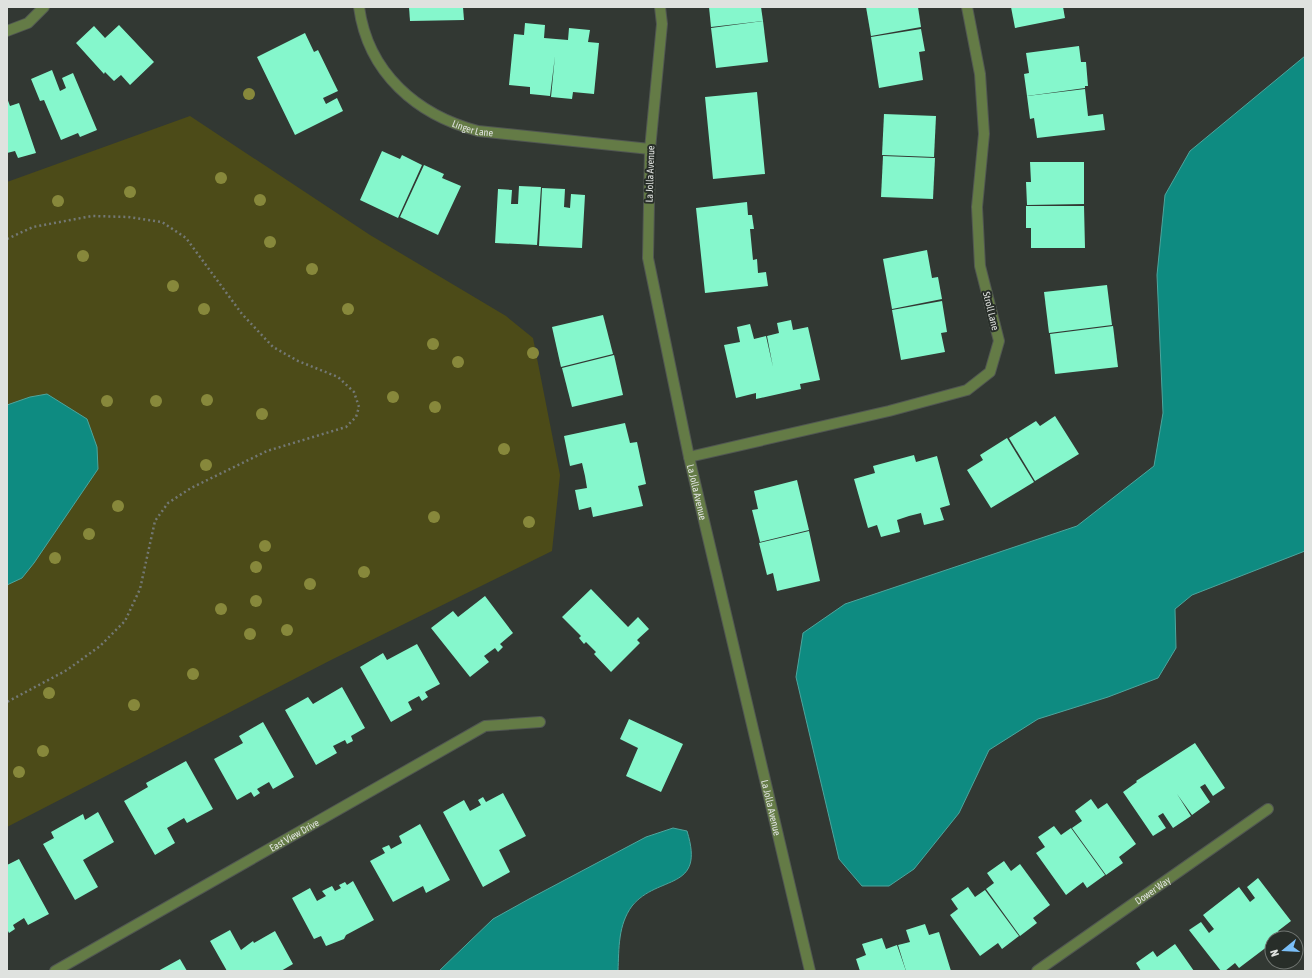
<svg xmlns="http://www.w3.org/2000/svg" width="1312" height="978" viewBox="0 0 1312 978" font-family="'Asap Condensed',sans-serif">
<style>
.green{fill:#4c4b18}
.water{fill:#0e8b81;stroke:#4da59d}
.building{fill:#85f7cc}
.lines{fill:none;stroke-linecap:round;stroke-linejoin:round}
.minor-casing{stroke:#515752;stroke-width:12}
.path{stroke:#737874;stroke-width:2.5;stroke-dasharray:2 3;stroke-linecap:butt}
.minor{stroke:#647b46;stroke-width:10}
.tree{fill:#87883b}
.labels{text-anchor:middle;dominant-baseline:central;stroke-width:4;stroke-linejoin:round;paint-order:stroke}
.street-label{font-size:10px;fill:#dfe2df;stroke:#282e29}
</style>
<rect width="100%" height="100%" fill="#323833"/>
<path class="green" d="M190 116 370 235 506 316 533 338 560 475 552 551 331 660 7 827V182Z"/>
<g class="water">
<path d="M1305 56V551L1192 595 1175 609 1176 648 1158 678 1108 697 1038 719 989 750 959 813 914 869 889 886H862L839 859 796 677 803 633 845 604 1077 526 1154 466 1163 413 1157 275 1165 195 1190 151Z"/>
<path d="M47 394 87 419 97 447 98 469 34 563 22 578 7 585V405L30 397Z"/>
<path d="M673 828 687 831C706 892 658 874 632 906 618 925 619 948 618 971H439L493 919 529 899 646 837Z"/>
</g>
<g class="building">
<path d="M409 7H463L464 20 410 21Z"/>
<path d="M709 7H761L763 21 711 27Z"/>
<path d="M866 7H918L921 27 871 36Z"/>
<path d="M1011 7H1063L1065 18 1015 28Z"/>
<path d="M763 21 768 62 716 68 711 28Z"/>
<path d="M525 23 545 25 544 38 568 40 569 28 590 30 588 42 599 43 594 94 573 92 572 99 551 97 555 56 550 96 530 94V87L509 85 514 34 524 35Z"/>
<path d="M119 25 154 62 130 85 121 75 114 81 105 72 104 74 76 43 94 26 105 38Z"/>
<path d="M921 29 925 51 919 52 923 80 879 88 871 37Z"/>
<path d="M305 33 314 52 318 50 338 91 323 98 326 104 337 98 343 111 295 135 257 57Z"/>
<path d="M1079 46 1081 62H1086L1088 86H1085V88L1027 96 1024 74 1029 73 1026 53Z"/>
<path d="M52 70 60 91 66 88 62 78 73 73 97 130 80 137 78 133 61 140 44 100 40 101 31 79Z"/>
<path d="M1085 89 1088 116 1103 114 1105 130 1037 138 1034 118 1030 119 1027 96Z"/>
<path d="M757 92 761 133 737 136 761 133 765 174 713 179 705 97Z"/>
<path d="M7 98 10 106 19 103 36 153 18 158 15 151 7 153Z"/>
<path d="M884 114 936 116 934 157 882 155Z"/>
<path d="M382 151 400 159 402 155 422 165 398 218 360 200Z"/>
<path d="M883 156 935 158 933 199 881 197Z"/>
<path d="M1030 162H1084V204L1027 205 1026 182H1031Z"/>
<path d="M424 165 444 174 442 178 461 186 438 235 400 217Z"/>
<path d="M519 186 541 187 537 245 495 243 498 189 512 190 511 204H518Z"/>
<path d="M542 188 565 189 564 207 570 208 571 194 585 195 582 248 539 246Z"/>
<path d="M747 202 748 215H752L754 229H750L753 260 757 259 758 273 766 272 768 286 705 293 696 208Z"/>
<path d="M1026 206H1084L1085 248H1031V228H1026Z"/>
<path d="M927 250 932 278 938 277 942 299 892 309 883 259Z"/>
<path d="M1107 285 1112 325 1049 333 1044 292Z"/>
<path d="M942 301 947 332 941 333 945 352 901 360 892 310Z"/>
<path d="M603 315 613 354 561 367 552 327Z"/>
<path d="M791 320 793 330 808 327 820 380 800 384 801 389 756 399V393L736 398 724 345 740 342 737 327 750 324 754 339 766 336 773 367 767 336 779 333 777 323Z"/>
<path d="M1113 326 1118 367 1055 374 1050 334Z"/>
<path d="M614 355 623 395 572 407 562 368Z"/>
<path d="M1055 416 1079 454 1035 481 1009 438 1036 421 1040 426Z"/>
<path d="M625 423 630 443 637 442 646 484 638 486 643 506 593 517 591 507 579 510 575 490 587 488 585 476 582 463 570 466 564 436Z"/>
<path d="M1007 438 1034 482 991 508 967 470 983 460 980 455Z"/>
<path d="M914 455 916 462 937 456 950 505 940 508 944 520 924 525 921 513 909 516 897 520 900 532 881 537 877 525 868 528 854 479 875 473 873 466Z"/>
<path d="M797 480 809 530 760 542 752 510 758 509 754 491Z"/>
<path d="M809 531 820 581 777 591 773 573 767 575 759 543Z"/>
<path d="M591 589 628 627 638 617 649 629 637 640 640 643 611 672 594 654 596 652 586 642 584 644 579 638 581 636 562 617Z"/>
<path d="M485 596 513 633 500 644 503 647 498 652 495 648 484 656 489 662 470 677 431 628 453 611 458 617Z"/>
<path d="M417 644 440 684 425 692 428 697 422 701 419 696 408 702 412 710 391 722 360 667 383 653 387 660Z"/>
<path d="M342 687 365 728 351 736 353 741 347 744 345 740 333 746 337 753 316 765 285 710 308 697 313 704Z"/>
<path d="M629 719 683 744 661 792 626 776 638 748 620 739Z"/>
<path d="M263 722 294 777 273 789 269 782 257 789 260 793 254 797 251 792 237 800 214 759 243 743 239 736Z"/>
<path d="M1195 743 1225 788 1213 796 1205 784 1200 787 1210 802 1192 815 1177 794 1191 816 1173 828 1163 813 1158 816 1166 828 1153 836 1123 792 1137 782 1136 781Z"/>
<path d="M186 761 213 809 187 823 184 818 167 828 175 843 155 855 124 801 148 787 146 783Z"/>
<path d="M503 793 526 836 499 850 510 872 483 887 443 812 464 800 470 811 481 805 478 800 483 797 486 802Z"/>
<path d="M1091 799 1098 809 1107 803 1136 844 1119 857 1123 863 1106 875 1072 828 1082 821 1075 811Z"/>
<path d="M98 812 114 842 83 860 98 887 75 900 43 844 54 838 51 832 83 814 85 820Z"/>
<path d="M420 824 450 880 426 893 423 886 393 902 370 861 385 853 382 848 389 845 391 849 402 843 399 836Z"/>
<path d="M1054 826 1061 835 1071 828 1105 875 1087 888 1083 882 1066 895 1036 853 1045 847 1038 837Z"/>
<path d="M19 859 49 914 28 925 24 918 13 925 15 929 9 933 7 929V865Z"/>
<path d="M1004 861 1011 871 1020 864 1050 905 1033 918 1037 923 1020 936 986 889 994 883 987 873Z"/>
<path d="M1258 878 1291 921 1278 931 1282 936 1272 938V943L1239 968 1235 963 1225 971H1221L1189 930 1201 922 1209 933 1214 929 1203 915 1239 887 1250 902 1255 898 1247 887Z"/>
<path d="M353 881 374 920 346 935 344 939 326 946 321 936 314 939 292 898 310 888 317 901 326 896 322 891 332 886 335 891 341 888 339 885 345 882 347 885Z"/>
<path d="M968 887 975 897 985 890 1019 936 1002 949 998 943 980 956 950 915 958 909 951 899Z"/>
<path d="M925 924 929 935 939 932 951 971H906L898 945 910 942 906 930Z"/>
<path d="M230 930 241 950 253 941 254 943 275 931 293 964 281 971H227L210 941Z"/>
<path d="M882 938 886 949 897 945 906 971H860L856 959 866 955 862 944Z"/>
<path d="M1175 944 1194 971H1141L1136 963 1153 951 1157 957Z"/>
<path d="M180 959 187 971H158Z"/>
</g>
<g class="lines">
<defs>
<g id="minor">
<path id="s1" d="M359 7C368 73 417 115 478 131L650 149"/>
<path id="s2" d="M660 7 662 24 650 149 648 258 689 457 810 971"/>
<path d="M7 31 28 23 44 7"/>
<path d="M689 457 889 411 967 390 990 372 999 341 980 266 977 207 984 134 980 74 967 7"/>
<path id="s3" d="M55 971 485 726 540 722"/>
<path id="s4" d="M1037 971 1268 809"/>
</g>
</defs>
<use href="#minor" class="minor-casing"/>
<path class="path" d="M7 239 33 227 92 216 128 217 162 222 186 238 242 314 273 347 298 361 338 377 354 392 359 407 356 417 346 427 267 451 191 488 168 503 155 521 140 589 125 621 100 646 67 670 7 702"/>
<use href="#minor" class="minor"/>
</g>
<g class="tree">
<circle cx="249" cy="94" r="6"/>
<circle cx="221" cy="178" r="6"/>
<circle cx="130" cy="192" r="6"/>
<circle cx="260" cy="200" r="6"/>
<circle cx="58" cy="201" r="6"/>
<circle cx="270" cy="242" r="6"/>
<circle cx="83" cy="256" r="6"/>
<circle cx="312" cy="269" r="6"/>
<circle cx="173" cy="286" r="6"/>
<circle cx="204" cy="309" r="6"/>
<circle cx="348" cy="309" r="6"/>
<circle cx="433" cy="344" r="6"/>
<circle cx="533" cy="353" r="6"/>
<circle cx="458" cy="362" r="6"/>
<circle cx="393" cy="397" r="6"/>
<circle cx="207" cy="400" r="6"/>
<circle cx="107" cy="401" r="6"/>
<circle cx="156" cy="401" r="6"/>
<circle cx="435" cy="407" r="6"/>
<circle cx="262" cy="414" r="6"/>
<circle cx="504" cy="449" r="6"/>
<circle cx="206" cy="465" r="6"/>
<circle cx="118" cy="506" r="6"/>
<circle cx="434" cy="517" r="6"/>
<circle cx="529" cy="522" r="6"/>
<circle cx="89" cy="534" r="6"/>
<circle cx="265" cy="546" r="6"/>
<circle cx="55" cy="558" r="6"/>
<circle cx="256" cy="567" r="6"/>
<circle cx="364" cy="572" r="6"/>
<circle cx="310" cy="584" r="6"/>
<circle cx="256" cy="601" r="6"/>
<circle cx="221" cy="609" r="6"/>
<circle cx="287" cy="630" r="6"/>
<circle cx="250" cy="634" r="6"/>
<circle cx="193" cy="674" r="6"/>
<circle cx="49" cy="693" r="6"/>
<circle cx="134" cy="705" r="6"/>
<circle cx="43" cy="751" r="6"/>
<circle cx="19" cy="772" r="6"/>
</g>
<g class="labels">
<g class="street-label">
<text stroke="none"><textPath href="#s1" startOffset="177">Linger Lane</textPath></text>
<text transform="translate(650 174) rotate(-88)">La Jolla Avenue</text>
<text transform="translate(991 311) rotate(76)">Stroll Lane</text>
<text stroke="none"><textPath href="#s2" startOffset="491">La Jolla Avenue</textPath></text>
<text stroke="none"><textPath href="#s2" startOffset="815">La Jolla Avenue</textPath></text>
<text stroke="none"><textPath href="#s3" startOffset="275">East View Drive</textPath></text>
<text stroke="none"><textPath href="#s4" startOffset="141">Dower Way</textPath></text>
</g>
</g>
<rect width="1312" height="978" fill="none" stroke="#dfe2df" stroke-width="16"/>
<g transform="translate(1284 950) rotate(252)"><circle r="19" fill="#282e29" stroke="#717672"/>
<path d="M0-3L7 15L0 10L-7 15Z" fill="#7abff8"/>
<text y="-6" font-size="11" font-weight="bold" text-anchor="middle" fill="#dfe2df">N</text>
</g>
</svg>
